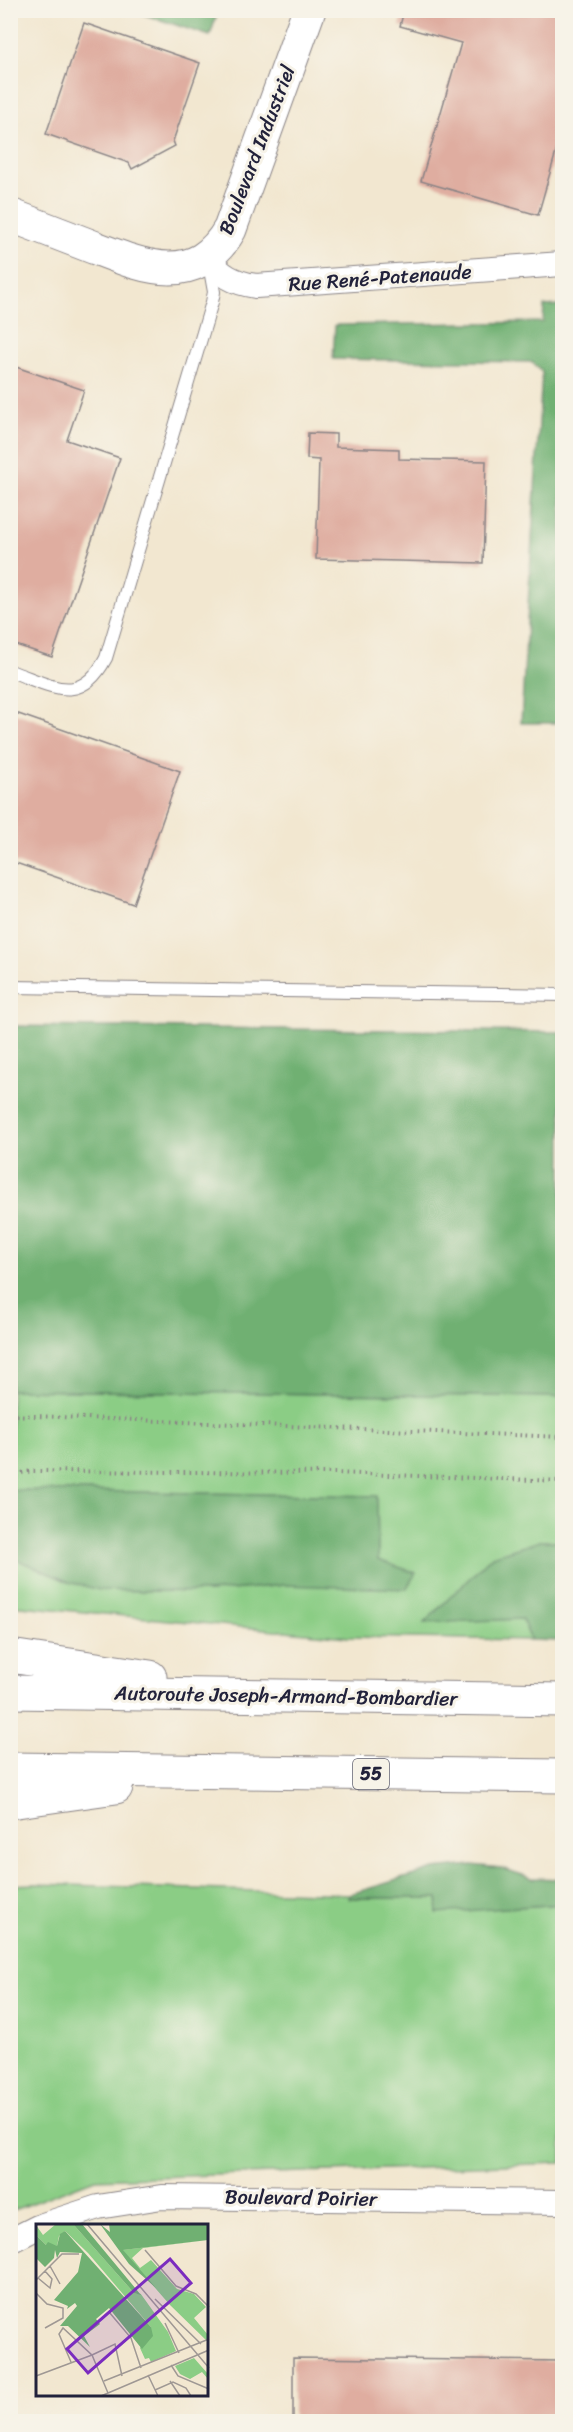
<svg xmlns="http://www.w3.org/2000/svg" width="573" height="2432" viewBox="0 0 573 2432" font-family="Sriracha,sans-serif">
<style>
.green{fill:#8bcd85;stroke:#567860;stroke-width:1.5}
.forest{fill:#70b072;stroke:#496956;stroke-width:1.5}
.building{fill:#dfada0}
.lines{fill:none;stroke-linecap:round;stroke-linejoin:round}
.lane-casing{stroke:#8a8486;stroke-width:14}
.street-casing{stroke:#8a8486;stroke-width:26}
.secondary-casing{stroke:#8a8486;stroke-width:35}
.highway-casing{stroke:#8a8486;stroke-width:35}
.path{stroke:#8a8486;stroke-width:4;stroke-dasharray:1.5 4.5;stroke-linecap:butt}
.lane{stroke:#fff;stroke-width:12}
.street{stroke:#fff;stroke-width:24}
.secondary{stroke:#fff;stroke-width:33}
.highway{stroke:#fff;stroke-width:33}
.labels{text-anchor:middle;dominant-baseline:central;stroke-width:6;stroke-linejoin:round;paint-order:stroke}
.shield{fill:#f7f3e8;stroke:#62616f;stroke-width:1.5}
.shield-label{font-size:18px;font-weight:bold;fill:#22223b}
.street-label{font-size:20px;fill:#22223b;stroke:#f7f3e8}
.inset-road{fill:none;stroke:#9f9894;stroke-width:1.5}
.view{fill:#7b2cbf;fill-opacity:0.15;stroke:#7b2cbf;stroke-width:3}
.inset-edge{fill:none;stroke:#22223b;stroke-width:3}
</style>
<rect width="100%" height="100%" fill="#f7f3e8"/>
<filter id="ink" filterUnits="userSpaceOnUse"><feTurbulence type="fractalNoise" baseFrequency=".0167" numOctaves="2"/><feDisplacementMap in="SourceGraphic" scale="12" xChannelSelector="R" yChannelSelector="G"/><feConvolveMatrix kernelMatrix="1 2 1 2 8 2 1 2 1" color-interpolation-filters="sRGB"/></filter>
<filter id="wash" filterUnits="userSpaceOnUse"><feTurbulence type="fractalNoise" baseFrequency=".008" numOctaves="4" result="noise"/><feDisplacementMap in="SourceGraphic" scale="24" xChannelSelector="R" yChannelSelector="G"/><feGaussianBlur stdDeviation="1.35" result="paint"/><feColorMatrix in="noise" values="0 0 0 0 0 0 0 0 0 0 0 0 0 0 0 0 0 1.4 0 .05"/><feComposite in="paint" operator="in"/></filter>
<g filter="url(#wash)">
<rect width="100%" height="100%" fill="#f2e7d0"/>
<g class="green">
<path d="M11 1390 562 1397V1541H540L456 1592 425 1622 522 1619 531 1640 348 1637 11 1605V1557L69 1582 101 1590 209 1592 284 1585 378 1560 377 1496 11 1490Z"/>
<path d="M36 1884 350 1894 349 1898H439L437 1912 562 1904V2163L95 2179 11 2211 10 1885Z"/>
</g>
<g class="forest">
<path d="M133 11 218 10V11L210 36Z"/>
<path d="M562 305V723H521L542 372 532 362 333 359 335 325 543 322 544 306Z"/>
<path d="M10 1026 562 1032V1397L11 1390Z"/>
<path d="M11 1490 377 1496 378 1560 416 1573 406 1589 284 1585 209 1592 100 1590 69 1582 11 1557Z"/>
<path d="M540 1541H562V1641L531 1640 522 1619 424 1623 492 1556Z"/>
<path d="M472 1865 501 1868 532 1878 562 1879V1904L437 1913 438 1898H349L350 1894 434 1869Z"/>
</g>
<g id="blocks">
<g class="building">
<path d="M404 10H562V131L538 215 421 181 461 43 400 26Z"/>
<path d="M84 23 200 63 173 141 175 146 132 169 129 163 46 134Z"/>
<path d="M10 365 84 390 67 440 120 458 52 657 10 643Z"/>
<path d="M308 433 336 434V447L399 449V459L486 461 483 563 316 559 319 460 307 459Z"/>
<path d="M10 711 180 771 133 904 10 861Z"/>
<path d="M293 2358 562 2361V2421H293Z"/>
</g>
</g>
</g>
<g filter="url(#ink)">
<use href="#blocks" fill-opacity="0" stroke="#8a8486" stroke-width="1.5"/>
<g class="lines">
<defs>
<g id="lane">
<path d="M10 671C53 686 80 707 106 658L212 302 214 292 209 264"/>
<path d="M10 987 562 995"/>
</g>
<g id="street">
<path d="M207 257C220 275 234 283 256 286L562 264"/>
<path d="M43 2225 98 2207 162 2197 562 2202"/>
<path d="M10 2241 38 2227"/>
</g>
<path id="secondary" d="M10 215C38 226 65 236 93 247 144 267 196 289 230 229L309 10"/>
<g id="highway">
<path d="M10 1656 150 1677"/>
<path d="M10 1692 562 1700"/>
<path d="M10 1769 562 1776"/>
<path d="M10 1802 116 1787"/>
</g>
</defs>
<use href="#lane" class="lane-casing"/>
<use href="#street" class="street-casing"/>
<use href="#secondary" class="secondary-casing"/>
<use href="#highway" class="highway-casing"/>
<g class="path">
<path d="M10 1415 562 1437"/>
<path d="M10 1475 32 1471 334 1473 562 1481"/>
</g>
<use href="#lane" class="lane"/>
<use href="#street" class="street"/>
<use href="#secondary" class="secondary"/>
<use href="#highway" class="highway"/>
</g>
</g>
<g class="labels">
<rect class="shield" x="353" y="1759" width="36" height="30" rx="4.5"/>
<g class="shield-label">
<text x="371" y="1774">55</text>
</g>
<g class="street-label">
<text transform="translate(257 150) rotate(-69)">Boulevard Industriel</text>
<text transform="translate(380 278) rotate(-4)">Rue René-Patenaude</text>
<text transform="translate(286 1696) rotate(1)">Autoroute Joseph-Armand-Bombardier</text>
<text transform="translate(301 2198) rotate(1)">Boulevard Poirier</text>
</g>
</g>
<g transform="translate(36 2224)">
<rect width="172" height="172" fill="#f2e7d0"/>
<path d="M20 0H37L98 69 105 70 102 66 132 108 140 127 115 138 113 134 109 135 104 124 115 103 52 29 29 7 23 12 21 22 10 21 0 11V1L7 11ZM172 16 107 24 96 34 104 44 115 36 141 65 158 70 170 83 158 94 172 111V118L134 81 86 26ZM158 134 172 150V155L166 148 154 155 144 150 139 142Z" fill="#8bcd85"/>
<path d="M37 0H46L105 71 98 69ZM64 0 74 8 73 0H172V16L87 26 120 64 93 40ZM29 7 115 103 117 112 106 125 73 84 60 95 64 100 48 112 54 123 32 102H24L41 82 39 79 31 85 32 82 18 76 42 48 46 29 24 28 21 34 19 26 18 34 9 43 0 34V11L10 21 12 18 21 22 24 10Z" fill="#70b072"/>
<path class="inset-road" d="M51 0 173 144M109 26 140 62 160 70 173 83M14 42 24 60M2 54 14 64 16 55 9 47M0 56 26 30H43M0 69 11 80 27 84V94L9 104M119 75 165 120M73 88 95 114 105 144M129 99 143 129M35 138 23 110 27 104 56 131 79 120 86 152M135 141 142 152 173 165M112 151 122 172M0 152 56 131 72 169M68 157 173 115M134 157 144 172M119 166 137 158 150 164 155 172M65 172 173 126"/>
<path class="view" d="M134 35 155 59 52 149 31 125Z"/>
<rect width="172" height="172" class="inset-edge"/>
</g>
<rect width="573" height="2432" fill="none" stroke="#f7f3e8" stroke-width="36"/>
</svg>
